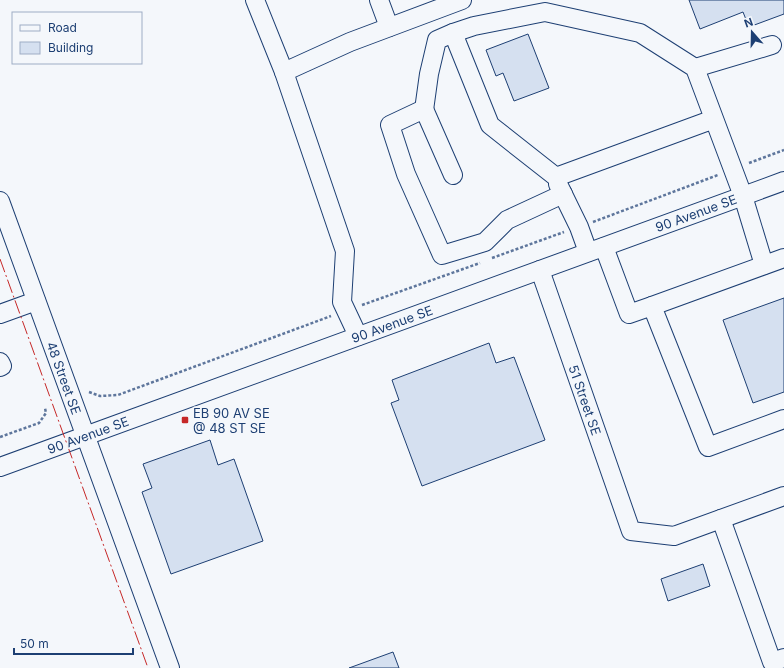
<svg xmlns="http://www.w3.org/2000/svg" width="784" height="668" viewBox="0 0 784 668" font-family="Inter,sans-serif">
<style>
.building{fill:#d5e0f0;stroke:#1d3f73}
.lines{fill:none;stroke-linecap:round;stroke-linejoin:round}
.minor-casing{stroke:#1d3f73;stroke-width:20}
.path{stroke:#5e769c;stroke-width:2.5;stroke-dasharray:3 2;stroke-linecap:butt}
.minor{stroke:#f4f7fb;stroke-width:18}
.power{stroke:#c62828;stroke-width:1;stroke-dasharray:14 3 2 3;stroke-linecap:butt}
.poi-dot{fill:#c62828;stroke:#f4f7fb;stroke-width:1.5}
.labels{text-anchor:middle;dominant-baseline:central;stroke-width:3;stroke-linejoin:round;paint-order:stroke}
.street-label{font-size:13px;fill:#1d3f73;stroke:#f4f7fb}
.poi-label{font-size:13px;fill:#1d3f73;stroke:#f4f7fb;text-anchor:start}
</style>
<rect width="100%" height="100%" fill="#f4f7fb"/>
<g class="building">
<path d="M689 0H784V14L749 27 743 12 700 29Z"/>
<path d="M528 34 549 88 514 101 503 73 496 76 486 50Z"/>
<path d="M784 298V392L753 403 723 320Z"/>
<path d="M489 343 496 363 514 357 545 440 422 486 391 403 399 400 392 380Z"/>
<path d="M210 440 218 465 234 459 263 541 171 574 142 492 152 488 143 464Z"/>
<path d="M703 564 710 586 668 601 661 579Z"/>
<path d="M393 652 399 668H349Z"/>
</g>
<g class="lines">
<defs>
<g id="minor">
<path d="M255 0 284 72 345 251 342 302 358 336"/>
<path d="M379 0 389 27"/>
<path d="M695 68 772 45"/>
<path d="M284 72 350 42 462 0"/>
<path d="M424 110 429 74 437 40 453 33"/>
<path d="M714 119 556 177 490 125 453 33 474 26 545 12 640 33 695 68 743 196 764 265"/>
<path d="M453 175 424 109 390 125 406 174 442 255 485 242 507 220 563 194"/>
<path d="M558 184 579 227 588 252"/>
<path d="M0 201 170 668"/>
<path d="M604 247 629 314 652 306"/>
<path d="M784 258 652 306 708 447 784 419"/>
<path d="M540 270 631 531 674 536 784 496"/>
<path d="M0 314 36 301"/>
<path d="M0 362 2 366 0 367"/>
<path d="M0 467 784 181"/>
<path d="M721 519 772 662 784 658"/>
</g>
</defs>
<use href="#minor" class="minor-casing"/>
<g class="path">
<path d="M749 163 784 150"/>
<path d="M593 222 718 175"/>
<path d="M492 258 564 232"/>
<path d="M362 305 480 263"/>
<path d="M89 392 100 396 118 395 331 316"/>
<path d="M0 437 39 423 46 413 45 408"/>
</g>
<use href="#minor" class="minor"/>
<path class="power" d="M0 259 148 668"/>
</g>
<rect class="poi-dot" x="181" y="416" width="8" height="8" rx="2"/>
<g class="labels">
<g class="street-label">
<text transform="translate(696 213) rotate(-20)">90 Avenue SE</text>
<text transform="translate(392 324) rotate(-20)">90 Avenue SE</text>
<text transform="translate(64 378) rotate(70)">48 Street SE</text>
<text transform="translate(585 400) rotate(71)">51 Street SE</text>
<text transform="translate(88 435) rotate(-20)">90 Avenue SE</text>
</g>
<g class="poi-label">
<text x="193" y="413">EB 90 AV SE<tspan x="193" dy="15">@ 48 ST SE</tspan></text>
</g>
</g>
<rect x="12" y="12" width="130" height="52" fill="#f4f7fb" stroke="#9eadc5"/>
<rect x="20" y="25" width="20" height="6" fill="#f4f7fb" stroke="#9eadc5"/>
<text x="48" y="32" font-size="12" fill="#1d3f73">Road</text>
<rect x="20" y="42" width="20" height="12" fill="#d5e0f0" stroke="#9eadc5"/>
<text x="48" y="52" font-size="12" fill="#1d3f73">Building</text>
<g transform="translate(752 32) rotate(340)" stroke="#f4f7fb" stroke-width="3" paint-order="stroke">
<path d="M0-3L7 15L0 10L-7 15Z" fill="#1d3f73"/>
<text y="-6" font-size="11" font-weight="bold" text-anchor="middle" fill="#1d3f73">N</text>
</g>
<path d="M14 648v6h119v-6" fill="none" stroke="#1d3f73" stroke-width="2"/>
<text x="20" y="648" font-size="12" fill="#1d3f73" stroke="#f4f7fb" stroke-width="3" paint-order="stroke">50 m</text>
</svg>
